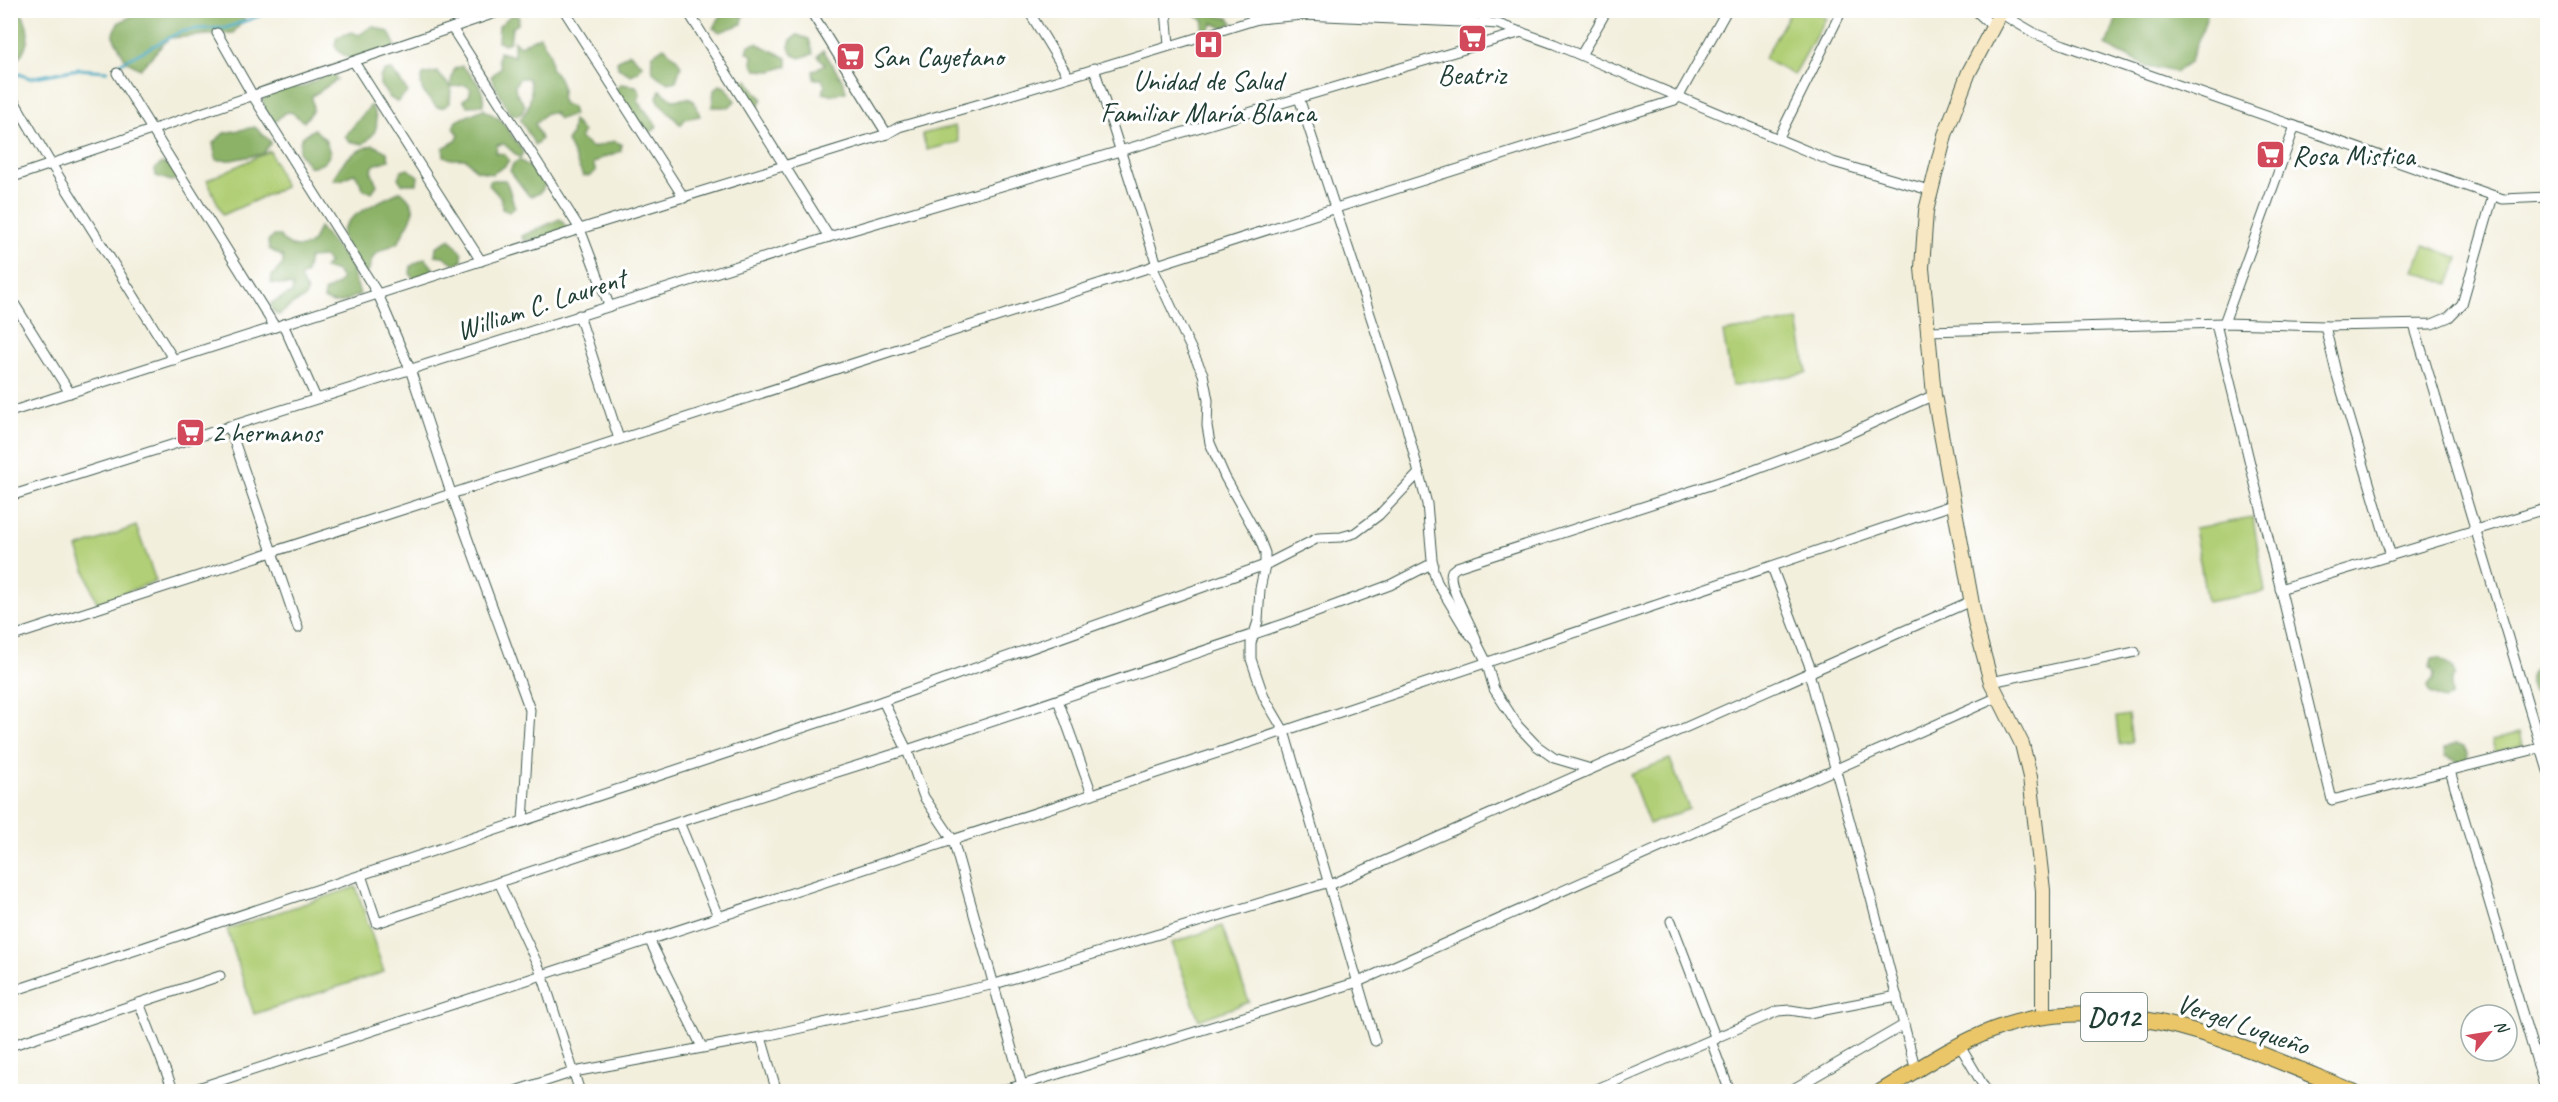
<svg xmlns="http://www.w3.org/2000/svg" width="2558" height="1102" viewBox="0 0 2558 1102" font-family="Caveat,sans-serif">
<style>
.green{fill:#b1cf76;stroke:#688655;stroke-width:1.5}
.forest{fill:#8cb267;stroke:#56784e;stroke-width:1.5}
.lines{fill:none;stroke-linecap:round;stroke-linejoin:round}
.stream{stroke:#40a7c0;stroke-width:3}
.street-casing{stroke:#3f584d;stroke-width:11}
.secondary-casing{stroke:#3f584d;stroke-width:16}
.primary-casing{stroke:#3f584d;stroke-width:17}
.street{stroke:#fff;stroke-width:9}
.secondary{stroke:#f7e8c3;stroke-width:14}
.primary{stroke:#ebc669;stroke-width:15}
.labels{text-anchor:middle;dominant-baseline:central;stroke-width:6;stroke-linejoin:round;paint-order:stroke}
.shield{fill:#fff;stroke:#627771;stroke-width:1.5}
.shield-label{font-size:27px;font-weight:bold;fill:#1f3d34}
.poi-label{font-size:28px;fill:#1f3d34;stroke:#fff;text-anchor:start}
.street-label{font-size:28px;fill:#1f3d34;stroke:#fff}
</style>
<rect width="100%" height="100%" fill="#fff"/>
<filter id="ink" filterUnits="userSpaceOnUse"><feTurbulence type="fractalNoise" baseFrequency=".0167" numOctaves="2"/><feDisplacementMap in="SourceGraphic" scale="12" xChannelSelector="R" yChannelSelector="G"/><feConvolveMatrix kernelMatrix="1 2 1 2 8 2 1 2 1" color-interpolation-filters="sRGB"/></filter>
<filter id="wash" filterUnits="userSpaceOnUse"><feTurbulence type="fractalNoise" baseFrequency=".008" numOctaves="4" result="noise"/><feDisplacementMap in="SourceGraphic" scale="24" xChannelSelector="R" yChannelSelector="G"/><feGaussianBlur stdDeviation="1.35" result="paint"/><feColorMatrix in="noise" values="0 0 0 0 0 0 0 0 0 0 0 0 0 0 0 0 0 1.4 0 .05"/><feComposite in="paint" operator="in"/></filter>
<g filter="url(#wash)">
<rect width="100%" height="100%" fill="#f3efdd"/>
<g class="green">
<path d="M1791 11H1812L1826 18 1794 75 1764 59Z"/>
<path d="M955 126 959 142 927 150 922 134Z"/>
<path d="M270 151 285 187 223 215 207 180Z"/>
<path d="M2424 245 2459 258 2449 284 2414 271Z"/>
<path d="M1798 320 1807 373 1732 386 1723 332Z"/>
<path d="M2253 518 2265 592 2207 602 2194 528Z"/>
<path d="M136 526 156 581 97 603 77 548Z"/>
<path d="M2128 715 2132 742 2119 744 2116 717Z"/>
<path d="M2519 733 2522 745 2495 752 2492 740Z"/>
<path d="M1670 759 1689 809 1649 824 1630 774Z"/>
<path d="M356 887 384 972 254 1014 227 929Z"/>
<path d="M1222 926 1249 1002 1199 1020 1172 943Z"/>
</g>
<g class="forest">
<path d="M11 10 20 11C34 32 29 50 11 66Z"/>
<path d="M163 11H244V20L233 33 169 38 140 69 126 61 113 36 118 23 132 16Z"/>
<path d="M724 11H731L743 16 742 24 720 32 713 28Z"/>
<path d="M1193 11H1212L1218 16 1229 18 1233 23 1223 28 1213 23 1209 30 1205 31 1202 29 1204 21 1195 15Z"/>
<path d="M2119 11V10L2208 11 2201 34 2189 63 2176 72 2146 66 2105 45 2109 40Z"/>
<path d="M511 15 519 16 518 24 512 28 510 42 505 44 498 42 499 26Z"/>
<path d="M372 26 389 32 396 47C387 61 368 59 354 62L338 51 335 45 337 37 352 32 359 35Z"/>
<path d="M797 35 809 39 813 54 799 58 792 54 789 47 791 40Z"/>
<path d="M540 36 550 54 551 69C560 76 564 86 561 98L564 104 572 107 574 115 559 119 554 113H546L535 124 541 139 535 145 520 119C530 110 534 91 528 78H520L515 85 516 93 525 105 522 113 516 116 509 112 491 77 501 67 498 60 499 52 514 56V41L520 46Z"/>
<path d="M756 43 787 58V66L772 71 756 70 752 63 753 56 747 52 749 45Z"/>
<path d="M664 47 677 59 681 66 676 81 669 83C653 75 650 72 652 55Z"/>
<path d="M823 50 844 83 846 92 831 95 823 93 825 86 822 79H814L813 71 825 64 818 56Z"/>
<path d="M630 53 642 65 638 72 631 75 618 68 617 61Z"/>
<path d="M462 66C473 76 486 89 483 105L467 106 463 100 469 96 471 89 465 85 451 87 450 103 444 107H437C427 97 417 90 423 75L437 72 450 86 454 69Z"/>
<path d="M392 70 408 92 397 102 390 98 380 85V77L385 71Z"/>
<path d="M326 73H333L337 80 312 96 313 110 304 122 291 112 284 113 274 123 264 111 262 92 276 85C302 90 304 89 326 73Z"/>
<path d="M748 80 756 93 762 98 758 108 751 106 734 83Z"/>
<path d="M621 84 636 86 640 93 638 101 657 126 652 132 645 130 642 123 629 116 616 89Z"/>
<path d="M720 85 727 88 735 101 729 107H712L714 90Z"/>
<path d="M660 90 673 100 688 98 694 101 700 116 685 119 681 125 660 104 657 97Z"/>
<path d="M371 105C380 122 379 132 363 144L348 141 345 136Z"/>
<path d="M483 109 501 120 523 152 520 158 504 144 497 145 496 153 504 154 509 160 505 166 492 174 476 170 466 159H451L444 156 443 148 456 141 459 134 453 128 456 121Z"/>
<path d="M573 120 583 132 580 138 592 148 614 141 621 144V151L600 159 593 164 596 171 590 176H583L567 141 571 135Z"/>
<path d="M255 127 271 142 263 154 231 160H216L213 143 224 133Z"/>
<path d="M314 129 325 139 330 153C326 164 319 167 309 166L299 153 301 138Z"/>
<path d="M373 145 387 152 389 160 374 165 371 171 377 185 372 192 364 190 355 173 341 180H333C341 161 353 151 373 145Z"/>
<path d="M519 160 543 175C547 188 542 195 529 196L510 171 513 164Z"/>
<path d="M162 163 176 167 178 179 171 181 156 176 155 169Z"/>
<path d="M408 169 418 176 417 184H402L398 178 401 171Z"/>
<path d="M493 180H505C511 189 510 197 515 207L509 212 502 209 501 198 489 185 490 181Z"/>
<path d="M401 191C425 211 408 219 399 242L378 252 373 257 368 272 360 275C353 263 343 250 342 235 340 217 387 198 401 191Z"/>
<path d="M560 219 569 230 555 240H523L522 236Z"/>
<path d="M319 227 350 264 360 294C347 300 338 308 324 299V292L337 285 342 278 337 272 324 268 329 263 324 257 309 258 306 273 300 278 307 292 304 299C293 301 288 310 278 315L272 310 271 303 292 293 293 286 271 283 272 276 283 264V257L269 249 268 241 274 236H280C285 247 304 252 313 241 315 237 317 231 319 227Z"/>
<path d="M450 239 462 253V261L455 264 443 256 435 255 436 247Z"/>
<path d="M425 258 433 268 430 276 414 280 410 273 411 266Z"/>
<path d="M2439 658 2452 668 2455 675 2451 681V697L2444 700 2430 693 2428 686 2433 680 2434 673 2430 667 2432 659Z"/>
<path d="M2547 663V694L2541 698C2524 685 2526 669 2547 663Z"/>
<path d="M2456 743 2464 746 2468 752 2467 760 2460 763 2446 756 2445 749Z"/>
</g>
<g class="lines">
<g class="stream">
<path d="M119 64 180 32 197 29 226 28 275 10"/>
<path d="M10 76 19 74 30 78 78 69 107 71"/>
</g>
</g>
</g>
<g filter="url(#ink)">
<g class="lines">
<defs>
<g id="street">
<path d="M564 10 684 198"/>
<path d="M687 10 829 237"/>
<path d="M810 10 887 134"/>
<path d="M1028 10 1068 76"/>
<path d="M1166 10 1169 45"/>
<path d="M1975 10 1992 26"/>
<path d="M2000 13 2036 34 2064 45 2503 199 2548 197"/>
<path d="M1483 23 1489 10"/>
<path d="M452 28 580 229 609 305"/>
<path d="M217 33 253 96 378 294 410 369 451 493 530 710 523 821"/>
<path d="M1581 55 1607 10"/>
<path d="M354 62 481 261"/>
<path d="M1094 68 1157 265"/>
<path d="M117 73 275 327"/>
<path d="M1299 98 1406 424 1427 504 1433 570 1437 582 1466 630 1476 641 1486 661 1494 689 1518 726 1537 746 1554 758 1591 769"/>
<path d="M16 104 51 164 174 360"/>
<path d="M1778 139 1842 10"/>
<path d="M10 178 504 10"/>
<path d="M1152 266 1203 374 1208 400 1207 426 1210 443 1225 477 1260 540 1265 553V565L1260 589 1258 621 1251 643V659L1264 697 1284 731 1375 1041"/>
<path d="M10 297 70 393"/>
<path d="M579 315 619 439"/>
<path d="M2224 323 2295 126"/>
<path d="M283 324 316 398"/>
<path d="M2216 324 2332 800 2540 748"/>
<path d="M2414 325 2548 771"/>
<path d="M2325 326 2336 372 2391 556"/>
<path d="M1927 331 2224 323 2325 326 2432 324 2449 317 2462 304 2493 196"/>
<path d="M10 412 580 229 887 134 899 127 987 102 1258 19 1303 15 1483 23 1498 24 1554 44 1833 162 1929 190"/>
<path d="M229 426 298 628"/>
<path d="M10 496 829 237 1522 32"/>
<path d="M1772 567 1812 672"/>
<path d="M2280 589 2548 508"/>
<path d="M10 637 1157 265 1675 100 1679 96 1727 10"/>
<path d="M1476 639C1471 623 1446 584 1452 571L1457 567 1744 474 1840 438 1934 395"/>
<path d="M1809 673 1872 902 1916 1071"/>
<path d="M1991 682 2135 652"/>
<path d="M1058 700 1092 794"/>
<path d="M883 701 907 750 924 797 953 840 1024 1092"/>
<path d="M2450 771 2546 1092"/>
<path d="M679 822 718 916"/>
<path d="M361 875 377 923 679 822 907 750 1287 623 1390 585 1433 563"/>
<path d="M499 882 542 974 580 1092"/>
<path d="M1330 885 1971 601"/>
<path d="M1671 921 1716 1039"/>
<path d="M649 939 702 1047"/>
<path d="M10 992 877 703 1265 565 1318 538 1341 537 1355 533 1379 515 1419 473"/>
<path d="M139 1003 174 1092"/>
<path d="M761 1037 777 1092"/>
<path d="M1711 1041 1730 1092"/>
<path d="M10 1046 220 976"/>
<path d="M1960 1046 1987 1092"/>
<path d="M186 1092 1284 731 1952 505"/>
<path d="M512 1092 574 1072 761 1037 995 984 1329 882"/>
<path d="M994 1092 1022 1085 1358 982 1998 697"/>
<path d="M1590 1092 1778 1011 1790 1010 1809 1013 1897 996"/>
<path d="M1788 1092 1904 1025"/>
</g>
<path id="secondary" d="M2002 10 1969 72 1945 135 1926 211 1922 268 1934 395 1976 626 1991 682 2022 744 2030 777 2043 890V1016"/>
<path id="primary" d="M1880 1092C1917 1070 1955 1044 1995 1029 2116 984 2243 1047 2354 1092"/>
</defs>
<use href="#street" class="street-casing"/>
<use href="#secondary" class="secondary-casing"/>
<use href="#primary" class="primary-casing"/>
<use href="#street" class="street"/>
<use href="#secondary" class="secondary"/>
<use href="#primary" class="primary"/>
</g>
</g>
<defs>
<symbol id="supermarket-square" viewBox="-11 -11 22 22"><rect x="-9" y="-9" width="18" height="18" rx="4" fill="#d1495b" stroke="#fff"/><path d="M-6-5.5h2.5l.6 2H6L4.5 2H-2.5L-4.4-4H-6ZM-1.5 3.2a1.3 1.3 0 1 0 .1 0ZM3 3.2a1.3 1.3 0 1 0 .1 0Z" fill="#fff"/></symbol>
<symbol id="hospital-square" viewBox="-11 -11 22 22"><rect x="-9" y="-9" width="18" height="18" rx="4" fill="#d1495b" stroke="#fff"/><path d="M-5-5h3v3.5h4V-5h3V5h-3V1.5h-4V5h-3Z" fill="#fff"/></symbol>
</defs>
<g fill-rule="evenodd">
<use href="#supermarket-square" x="1456" y="22" width="33" height="33"/>
<use href="#hospital-square" x="1192" y="28" width="33" height="33"/>
<use href="#supermarket-square" x="834" y="40" width="33" height="33"/>
<use href="#supermarket-square" x="2254" y="138" width="33" height="33"/>
<use href="#supermarket-square" x="174" y="416" width="33" height="33"/>
</g>
<g class="labels">
<rect class="shield" x="2081" y="993" width="66" height="48" rx="4.5"/>
<g class="shield-label">
<text x="2114" y="1017">D012</text>
</g>
<g class="poi-label">
<text x="871" y="56">San Cayetano</text>
<text x="1472" y="74" text-anchor="middle">Beatriz</text>
<text x="1208" y="80" text-anchor="middle">Unidad de Salud<tspan x="1208" dy="32">Familiar María Blanca</tspan></text>
<text x="2292" y="155">Rosa Mistica</text>
<text x="211" y="432">2 hermanos</text>
</g>
<g class="street-label">
<text transform="translate(541 304) rotate(-18)">William C. Laurent</text>
<text transform="translate(2243 1024) rotate(19)">Vergel Luqueño</text>
</g>
</g>
<rect width="2558" height="1102" fill="none" stroke="#fff" stroke-width="36"/>
<g transform="translate(2489 1033) rotate(60)"><circle r="28" fill="#ffffff" stroke="#a5b1ae" stroke-width="1.5"/>
<path d="M0-4.5L10 22L0 15L-10 22Z" fill="#d1495b"/>
<text y="-9" font-size="16" font-weight="bold" text-anchor="middle" fill="#1f3d34">N</text>
</g>
</svg>
